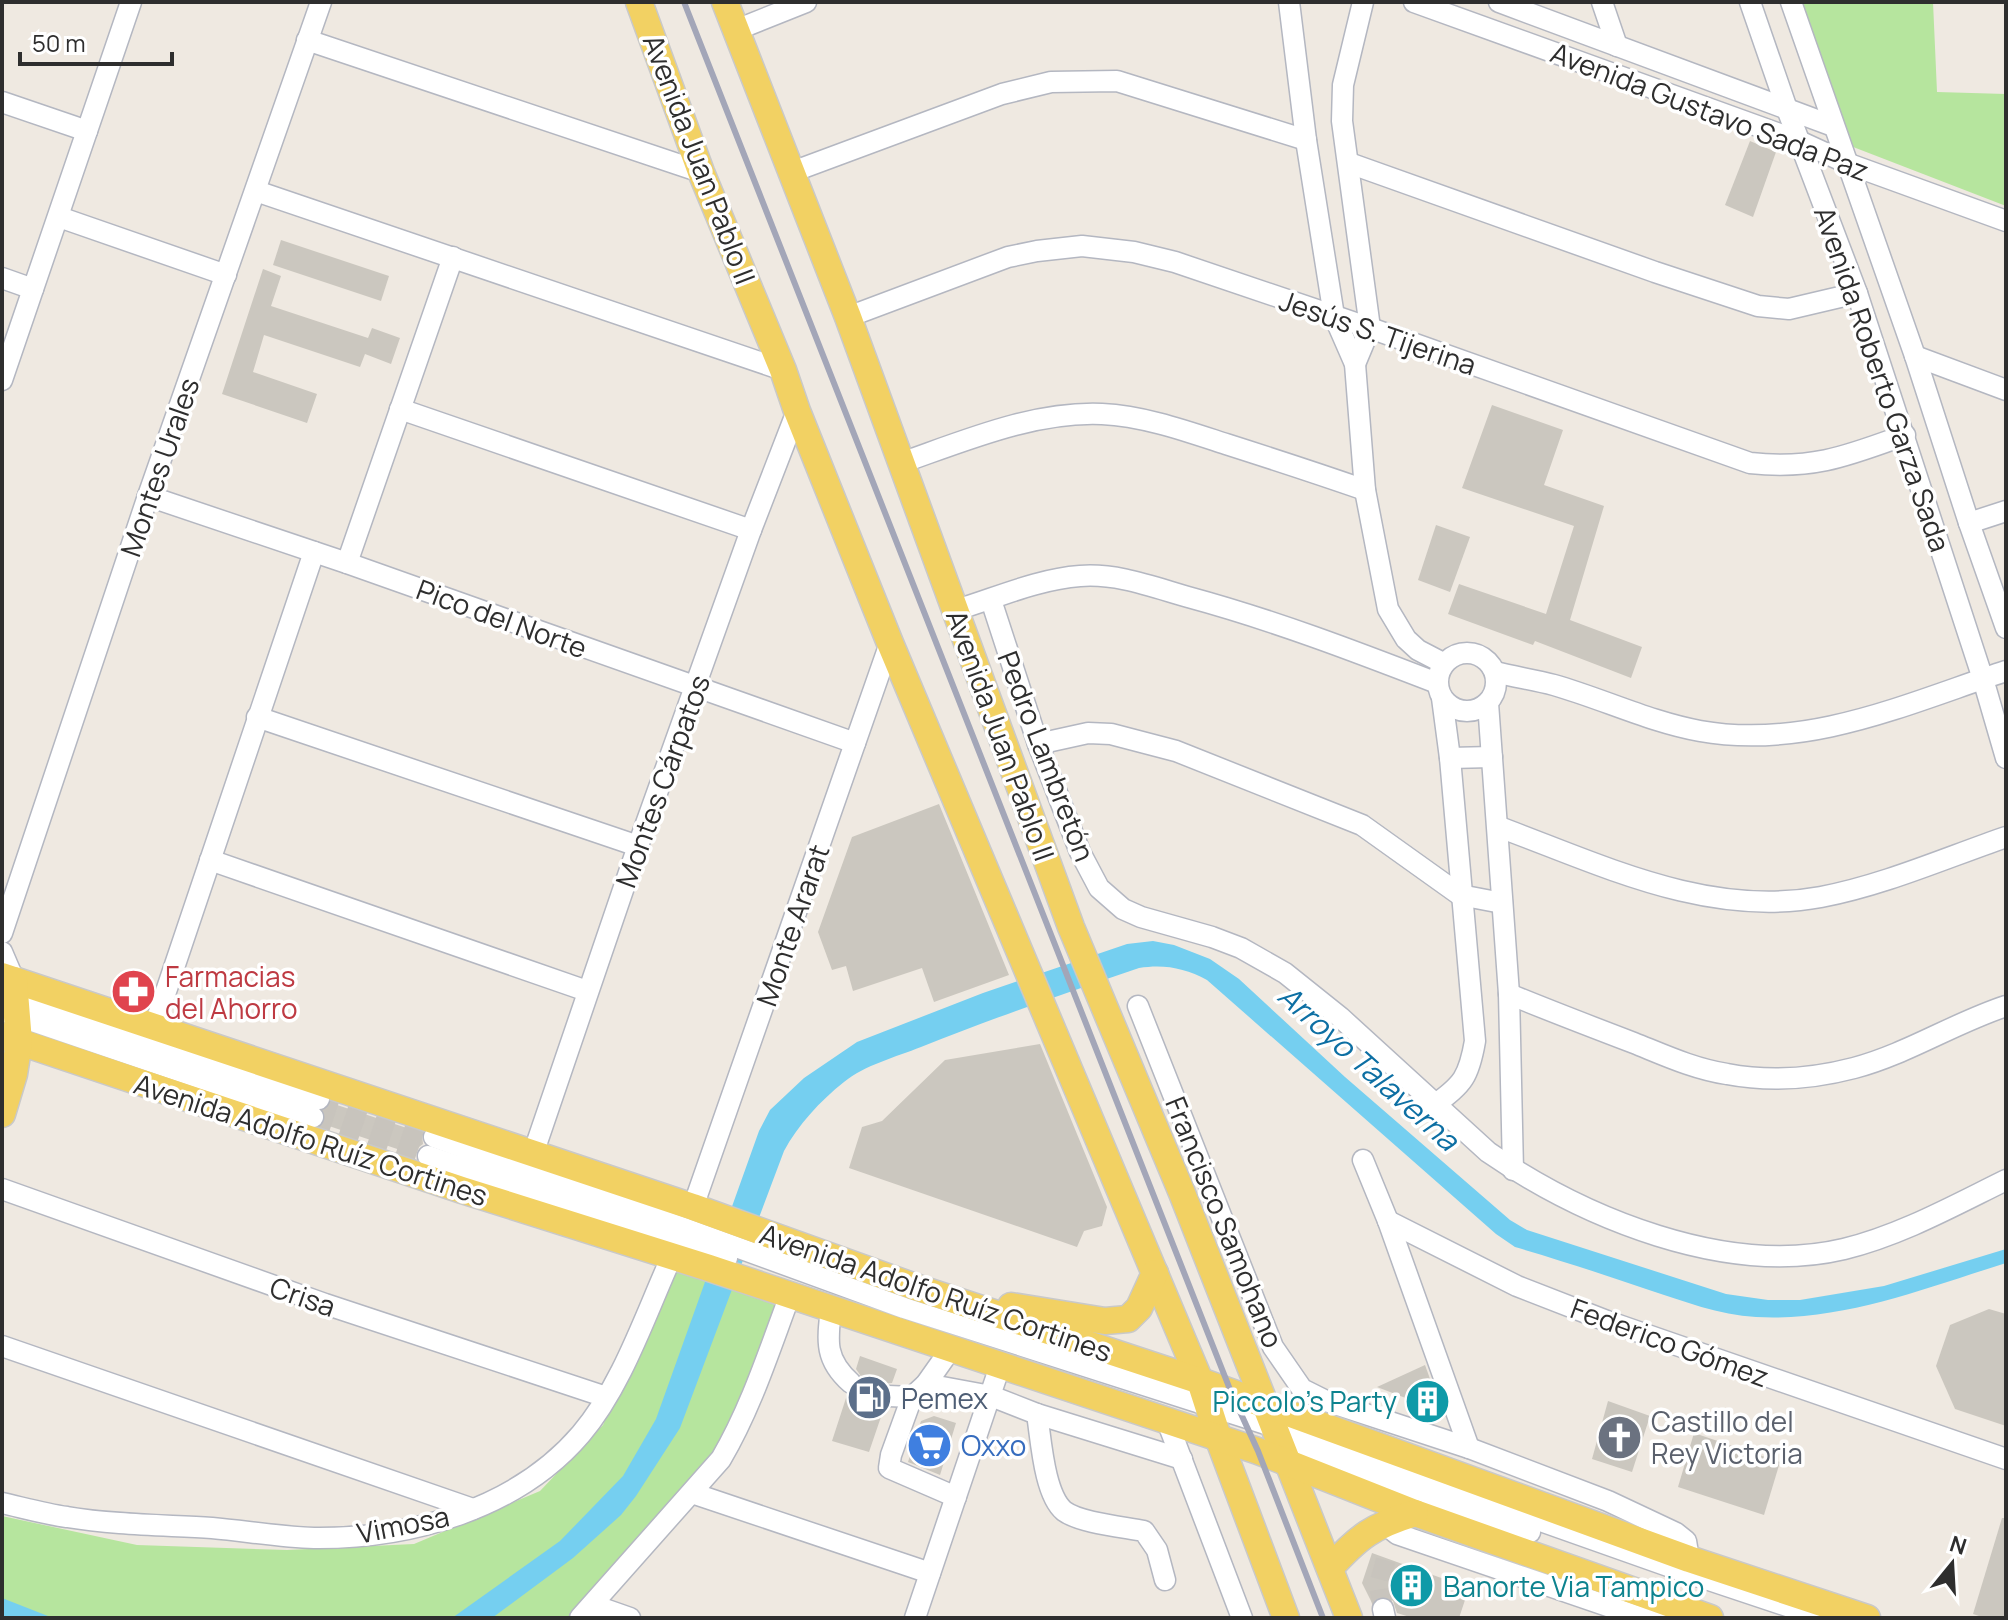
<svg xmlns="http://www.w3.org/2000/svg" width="2008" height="1620" viewBox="0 0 2008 1620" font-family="Manrope,sans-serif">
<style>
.green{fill:#b6e59e}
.water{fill:#75cff0}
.building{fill:#cbc7bf}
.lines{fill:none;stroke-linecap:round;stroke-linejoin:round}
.minor-tunnel{stroke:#c8c4bd;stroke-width:20;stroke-dasharray:20 10;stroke-linecap:butt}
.minor-casing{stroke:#b4b7c1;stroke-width:23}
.major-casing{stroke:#c9c9c9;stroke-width:29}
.minor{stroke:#fff;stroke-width:20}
.major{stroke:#f2d163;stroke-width:26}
.rail{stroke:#a3a6b8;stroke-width:6}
.labels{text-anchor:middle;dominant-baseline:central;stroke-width:7;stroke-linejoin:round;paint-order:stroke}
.street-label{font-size:28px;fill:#2e2e2e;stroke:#fff}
.health-label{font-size:28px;fill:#be3a42;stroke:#fff;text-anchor:start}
.service-label{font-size:28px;fill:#4e5e75;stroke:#fff;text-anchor:start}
.culture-label{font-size:28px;fill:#0d838f;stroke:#fff;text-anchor:end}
.worship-label{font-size:28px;fill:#5b616d;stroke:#fff;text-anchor:start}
.shop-label{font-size:28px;fill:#366cbe;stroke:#fff;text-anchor:start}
.water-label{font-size:30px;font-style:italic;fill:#0d6fa3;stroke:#fff}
</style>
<rect width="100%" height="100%" fill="#efe9e1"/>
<g class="green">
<path d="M1802 2H1933L1937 92 2006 94V206L1848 145Z"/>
<path d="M671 1269 781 1306 715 1460 571 1618H2V1516L137 1545 287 1550 414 1544 540 1491 603 1425Z"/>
</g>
<g class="water">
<path d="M1153 941 1174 945 1210 959 1239 979 1345 1077 1510 1220 1527 1230 1726 1294 1768 1300H1800L1884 1286 2006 1249V1263C1926 1288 1841 1322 1756 1317 1719 1315 1683 1301 1649 1290 1605 1275 1560 1260 1515 1247L1496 1234 1207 980C1185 968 1164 964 1139 968 1066 993 993 1018 921 1047 896 1057 865 1065 844 1082 820 1101 798 1125 784 1151L680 1428 636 1496 621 1515 573 1558 492 1618H452L560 1541 623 1476 656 1419 759 1131 770 1110 804 1078 857 1042 983 993 1127 944Z"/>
<path d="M2 1598 53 1618H2Z"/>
</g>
<g class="building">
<path d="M1750 141 1776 152 1753 217 1725 205Z"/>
<path d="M281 240 389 276 381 301 273 265Z"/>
<path d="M263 269 281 276 271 306 368 338 372 328 400 338 391 364 365 354 360 367 264 335 253 372 317 394 307 423 222 394Z"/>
<path d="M1492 405 1563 430 1544 485 1604 506 1570 620 1642 647 1631 678 1535 641 1533 645 1448 614 1459 584 1546 614 1574 526 1462 488Z"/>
<path d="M1436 525 1470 537 1450 592 1418 580Z"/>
<path d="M939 804 1009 975 934 1002 922 968 853 991 846 966 832 970 818 932 852 837Z"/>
<path d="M1040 1044 1107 1207 1102 1226 1084 1231 1077 1247 849 1168 862 1127 882 1121 945 1060Z"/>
<path d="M331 1103 422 1133 423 1144 419 1147 415 1155 323 1124 324 1111Z"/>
<path d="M1989 1309 2006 1314V1426L1955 1409 1936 1366 1950 1325Z"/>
<path d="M860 1356 897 1369 892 1383 883 1384 877 1390 876 1401 884 1408 869 1452 832 1441 847 1395H855L863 1387V1379L856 1369Z"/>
<path d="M1425 1365 1442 1412 1377 1387Z"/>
<path d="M1608 1401 1650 1416 1632 1472 1592 1459Z"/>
<path d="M934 1416 956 1423 940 1475 908 1462 921 1421Z"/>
<path d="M1694 1433 1780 1462 1764 1515 1678 1487Z"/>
<path d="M2002 1518H2006V1618H1985L1973 1614Z"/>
<path d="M1372 1553 1469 1588 1459 1618H1413L1397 1613 1393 1601 1386 1596 1379 1597 1372 1603 1362 1583Z"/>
</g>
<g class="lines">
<g class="minor-tunnel">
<path d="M319 1099 434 1137"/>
<path d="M313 1117 428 1156"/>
<path d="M851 1383 888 1396"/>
<path d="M1383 1609 1379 1585 1388 1552"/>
</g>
<defs>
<g id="minor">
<path d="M1289 2 1306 140 1334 316 1355 364 1365 490 1388 609 1406 639 1418 650 1443 663"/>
<path d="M1414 2 1799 141 1849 164 2006 221"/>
<path d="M1499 2 1833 126"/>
<path d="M1602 2 1617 46"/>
<path d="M1750 2 1787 109 1857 293 1983 679 2006 758"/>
<path d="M1791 2 1915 356 1969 523 2006 628"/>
<path d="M736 30 806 2"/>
<path d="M307 40 701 172"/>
<path d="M2 102 87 131"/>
<path d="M1349 163 1655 272 1758 306 1789 309 1857 293"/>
<path d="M792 172 1002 94 1051 82 1117 81 1306 140"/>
<path d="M256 191 783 370"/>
<path d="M59 217 226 275"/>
<path d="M2 278 33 289"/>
<path d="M848 317 1008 257 1037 251 1082 246 1134 252 1175 262 1370 328 1750 463C1813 470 1847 456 1905 435"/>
<path d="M1915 356 2006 390"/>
<path d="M1355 364 1370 328 1342 121 1343 85 1363 2"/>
<path d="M2 380 131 2"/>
<path d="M400 409 751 530"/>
<path d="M901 463C964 441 1034 411 1102 414 1144 416 1186 431 1226 444 1273 459 1319 474 1365 490"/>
<path d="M148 496 347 563 855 743"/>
<path d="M1969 523 2006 511"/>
<path d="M347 563 453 257"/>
<path d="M991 600 1038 744 1080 852 1099 888 1123 909 1141 917 1212 937 1241 948 1285 973 1340 1017 1488 1152C1584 1218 1726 1277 1844 1249 1901 1235 1953 1206 2006 1180"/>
<path d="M956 610C996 598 1038 579 1080 576 1117 573 1153 587 1188 597 1273 620 1354 651 1437 683"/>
<circle cx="1467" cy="682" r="29"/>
<path d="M1495 672C1515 677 1535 680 1554 685 1603 699 1650 722 1700 731 1807 750 1906 704 2006 671"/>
<path d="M1488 703 1509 994 1513 1170"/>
<path d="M257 717 638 846"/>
<path d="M1038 744 1088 733 1111 734 1176 751 1362 825 1460 895 1502 903"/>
<path d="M1450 758 1492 757"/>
<path d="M1499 827C1602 865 1708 918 1821 897 1884 885 1945 858 2006 837"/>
<path d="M210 860 587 991"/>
<path d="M2 933 148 496 321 2"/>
<path d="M2 952 14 980"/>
<path d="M1509 994C1550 1011 1592 1027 1634 1043 1664 1055 1694 1069 1727 1074 1769 1082 1812 1079 1854 1068 1907 1054 1954 1023 2006 1006"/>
<path d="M2 997 319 1099"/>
<path d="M1138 1006 1273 1347 1302 1389 1326 1401 1469 1448 1608 1501 1676 1533 1686 1541 1689 1559"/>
<path d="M6 1012 313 1117"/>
<path d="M154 1027 314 552"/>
<path d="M1434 1105C1463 1085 1469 1076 1475 1041L1450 758 1442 698"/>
<path d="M434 1137 904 1308 1275 1427 1685 1572 1823 1618"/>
<path d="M533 1154 638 846 751 530 797 411"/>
<path d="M428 1156 727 1258"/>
<path d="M1363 1160 1388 1221 1469 1448"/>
<path d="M2 1189 325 1304 606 1397"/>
<path d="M693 1207 890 643"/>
<path d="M1388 1221 1517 1286 1607 1321 2006 1459"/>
<path d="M831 1309C827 1342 825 1360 851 1383"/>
<path d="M2 1346 473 1509"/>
<path d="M926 1384 991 1396 1037 1414 1182 1459"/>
<path d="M888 1396 912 1397 926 1384 950 1350"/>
<path d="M912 1397 891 1455 889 1468 956 1497"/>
<path d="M1037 1414C1041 1439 1044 1494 1064 1511 1080 1523 1124 1527 1144 1531L1157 1550 1165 1580"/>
<path d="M1167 1421 1242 1618"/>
<path d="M1276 1446 1530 1532"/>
<path d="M692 1493 930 1573"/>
<path d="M2 1503C24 1508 45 1514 67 1517 115 1525 164 1525 212 1528 246 1531 280 1537 314 1538 410 1539 517 1509 581 1434 622 1386 646 1313 672 1256"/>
<path d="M1383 1523 1397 1534 1634 1615 1664 1618"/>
<path d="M593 1605 630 1618"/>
<path d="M1383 1609 1385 1618"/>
<path d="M580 1618 721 1459C751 1408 769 1351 790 1295"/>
<path d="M915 1618 1000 1366"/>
</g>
<g id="major">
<path d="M639 2 701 172 783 370 797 411 890 643 1200 1381 1219 1440 1286 1618"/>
<path d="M725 2 848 317 1071 927 1182 1193 1349 1618"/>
<path d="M2 976 693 1207 918 1288 1200 1381 1689 1559 1867 1618"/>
<path d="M2 1036 462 1190 709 1268 1258 1451 1415 1513 1710 1618"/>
<path d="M2 1114 14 1074 19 1042 14 980"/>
<path d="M1011 1306 1105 1321 1128 1319 1139 1308 1155 1273"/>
<path d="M1330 1568C1359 1536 1373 1526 1415 1513"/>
</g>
</defs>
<use href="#minor" class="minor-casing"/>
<use href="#major" class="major-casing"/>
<use href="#minor" class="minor"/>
<use href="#major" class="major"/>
<path class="rail" d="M684 2 1231 1392 1258 1451 1323 1618"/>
</g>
<defs>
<symbol id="pharmacy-disc" viewBox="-11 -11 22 22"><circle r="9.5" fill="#e0444e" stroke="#fff"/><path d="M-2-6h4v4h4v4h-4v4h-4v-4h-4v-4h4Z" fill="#fff"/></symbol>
<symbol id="fuel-disc" viewBox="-11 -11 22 22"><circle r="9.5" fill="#5c6f8a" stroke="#fff"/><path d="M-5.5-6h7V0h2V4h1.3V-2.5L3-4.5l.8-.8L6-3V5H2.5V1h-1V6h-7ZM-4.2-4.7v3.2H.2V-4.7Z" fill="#fff"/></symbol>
<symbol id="building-disc" viewBox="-11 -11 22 22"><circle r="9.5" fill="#0f9aa8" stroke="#fff"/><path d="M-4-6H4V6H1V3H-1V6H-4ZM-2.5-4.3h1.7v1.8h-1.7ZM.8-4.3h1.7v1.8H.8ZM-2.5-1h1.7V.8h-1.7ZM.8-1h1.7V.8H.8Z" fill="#fff"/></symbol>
<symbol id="church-disc" viewBox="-11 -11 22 22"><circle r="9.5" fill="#6b7280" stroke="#fff"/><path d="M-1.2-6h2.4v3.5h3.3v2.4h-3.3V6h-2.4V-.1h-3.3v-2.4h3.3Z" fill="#fff"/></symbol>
<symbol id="supermarket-disc" viewBox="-11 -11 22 22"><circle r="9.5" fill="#3f7fe0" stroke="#fff"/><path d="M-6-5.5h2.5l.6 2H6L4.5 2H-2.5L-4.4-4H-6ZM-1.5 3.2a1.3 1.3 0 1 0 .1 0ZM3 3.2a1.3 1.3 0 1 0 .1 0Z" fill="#fff"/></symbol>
</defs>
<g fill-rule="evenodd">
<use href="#pharmacy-disc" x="108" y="966" width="51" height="51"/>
<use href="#fuel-disc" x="844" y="1372" width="51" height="51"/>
<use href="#building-disc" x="1402" y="1376" width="51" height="51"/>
<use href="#church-disc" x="1594" y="1412" width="51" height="51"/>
<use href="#supermarket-disc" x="904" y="1420" width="51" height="51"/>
<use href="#building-disc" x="1386" y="1560" width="51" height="51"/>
</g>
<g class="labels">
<g class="street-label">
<text transform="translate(1710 111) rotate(21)">Avenida Gustavo Sada Paz</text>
<text transform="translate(700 159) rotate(69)">Avenida Juan Pablo II</text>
<text transform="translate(1378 332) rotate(19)">Jesús S. Tijerina</text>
<text transform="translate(1883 379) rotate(71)">Avenida Roberto Garza Sada</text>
<text transform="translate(159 467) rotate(-71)">Montes Urales</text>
<text transform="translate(502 618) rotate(20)">Pico del Norte</text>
<text transform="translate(1001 735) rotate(70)">Avenida Juan Pablo II</text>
<text transform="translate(1047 756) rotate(69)">Pedro Lambretón</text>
<text transform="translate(662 781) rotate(-70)">Montes Cárpatos</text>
<text transform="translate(792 925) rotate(-71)">Monte Ararat</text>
<text transform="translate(311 1139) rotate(18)">Avenida Adolfo Ruíz Cortines</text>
<text transform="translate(1225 1222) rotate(68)">Francisco Samohano</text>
<text transform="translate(936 1292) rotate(19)">Avenida Adolfo Ruíz Cortines</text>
<text transform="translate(303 1296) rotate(19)">Crisa</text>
<text transform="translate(1670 1342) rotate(20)">Federico Gómez</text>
<text transform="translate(403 1524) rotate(-11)">Vimosa</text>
</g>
<g class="health-label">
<text x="165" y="976">Farmacias<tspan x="165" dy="32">del Ahorro</tspan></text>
</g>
<g class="service-label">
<text x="901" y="1398">Pemex</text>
</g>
<g class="culture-label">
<text x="1397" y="1401">Piccolo's Party</text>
<text x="1443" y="1586" text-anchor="start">Banorte Via Tampico</text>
</g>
<g class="worship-label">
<text x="1651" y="1421">Castillo del<tspan x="1651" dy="32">Rey Victoria</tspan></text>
</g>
<g class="shop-label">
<text x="961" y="1445">Oxxo</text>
</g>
<g class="water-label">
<text transform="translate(1369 1067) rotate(42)">Arroyo Talaverna</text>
</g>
</g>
<rect width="2008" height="1620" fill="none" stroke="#2e2e2e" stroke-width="8"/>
<g transform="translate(1952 1564) rotate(18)" stroke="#ffffff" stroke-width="6" paint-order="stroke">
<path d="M0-6L14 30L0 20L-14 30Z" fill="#2e2e2e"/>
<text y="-12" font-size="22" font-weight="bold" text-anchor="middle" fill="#2e2e2e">N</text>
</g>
<path d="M20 52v12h152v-12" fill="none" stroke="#2e2e2e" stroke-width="4"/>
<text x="32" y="52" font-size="24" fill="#2e2e2e" stroke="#ffffff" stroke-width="6" paint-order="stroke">50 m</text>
</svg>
